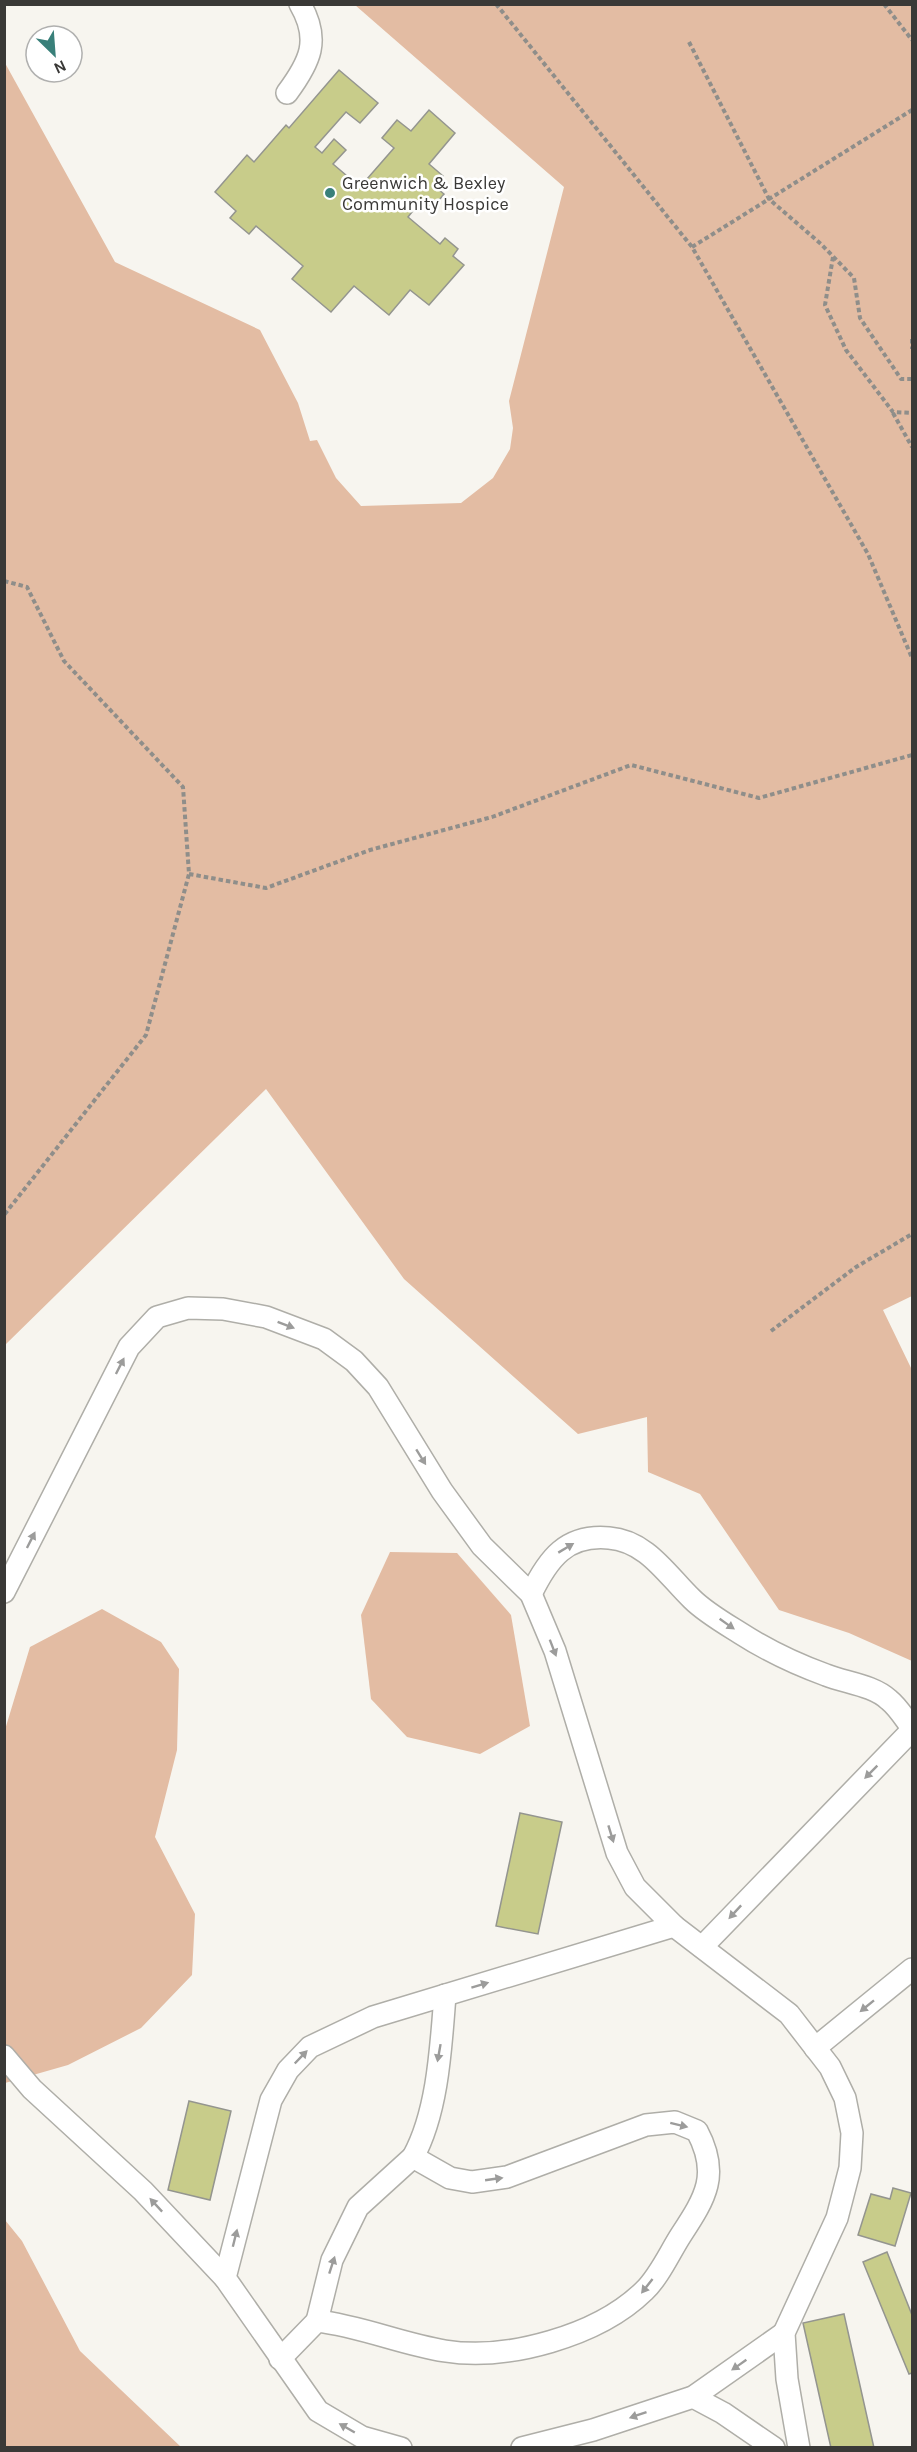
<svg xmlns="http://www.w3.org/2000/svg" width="917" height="2452" viewBox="0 0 917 2452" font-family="Karla,sans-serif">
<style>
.green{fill:#e3bca3}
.building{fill:#c8cc8a;stroke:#94958f;stroke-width:1.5}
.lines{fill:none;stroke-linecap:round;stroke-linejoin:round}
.lane-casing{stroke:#afaea8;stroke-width:24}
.path{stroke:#8f8e8a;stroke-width:4;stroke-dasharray:4.5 3;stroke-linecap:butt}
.lane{stroke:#fff;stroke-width:21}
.oneway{fill:#9c9c9b}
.poi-dot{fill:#39807a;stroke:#fff;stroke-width:2}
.labels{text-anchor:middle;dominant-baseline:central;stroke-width:5;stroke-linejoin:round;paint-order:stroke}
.poi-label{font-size:18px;fill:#3a3937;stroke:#fff;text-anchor:start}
</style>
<rect width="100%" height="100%" fill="#f7f5ef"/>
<g class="green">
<path d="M355 5H912V1296L883 1310 912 1370V1661L849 1633 779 1610 700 1494 648 1472 647 1417 578 1434 404 1279 266 1089 5 1345V63L115 262 260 330 298 403 310 441 317 440 336 478 361 506 461 503 493 478 510 449 513 428 509 401 564 187Z"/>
<path d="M390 1552 457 1553 511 1615 530 1726 480 1754 407 1737 371 1699 361 1615Z"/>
<path d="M102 1609 161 1642 179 1669 177 1750 155 1837 195 1914 192 1975 141 2028 68 2065 5 2083 4 1733 30 1647Z"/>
<path d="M5 2220 22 2241 80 2351 181 2447H5Z"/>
</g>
<g class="building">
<path d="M339 70 378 103 360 123 346 112 315 147 322 153 334 139 346 150 333 164 360 187 394 148 382 138 397 120 411 131 429 110 455 133 429 164 443 176 434 186 444 194 430 211 420 202 408 217 440 244 445 238 458 249 453 256 464 265 429 305 410 290 389 315 354 286 331 312 292 279 303 266 256 226 249 234 230 218 236 211 215 192 247 155 254 162 286 125 289 128Z"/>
<path d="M520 1813 562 1822 538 1934 496 1926Z"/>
<path d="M189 2101 231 2111 210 2200 168 2190Z"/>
<path d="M893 2188 911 2193 895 2246 858 2235 871 2194 890 2199Z"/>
<path d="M887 2252 912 2315V2373L909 2374 863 2262Z"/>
<path d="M844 2314 874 2448H831L803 2323Z"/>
</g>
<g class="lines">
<defs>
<g id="lane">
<path d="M287 93C310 62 321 40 300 4"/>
<path d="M4 1592 129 1347 157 1317 188 1308 223 1309 266 1317 324 1339 354 1361 378 1387 442 1491 482 1546 531 1594 555 1651 617 1853 635 1887 674 1926"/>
<path d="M531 1594C548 1559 566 1534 609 1538 647 1541 667 1575 692 1599 705 1612 724 1623 740 1633 765 1649 798 1665 826 1675 846 1683 873 1685 889 1700 898 1707 905 1719 912 1728"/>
<path d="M702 1947 912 1730"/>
<path d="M815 2048 912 1969"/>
<path d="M4 2056 32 2089 143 2191 225 2278"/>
<path d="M317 2321 332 2260 358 2207 413 2157"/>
<path d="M280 2359 317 2321C361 2326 401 2344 445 2351 507 2361 598 2336 644 2291 659 2277 670 2252 681 2235 706 2197 720 2174 697 2131L675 2122 646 2125 507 2177 472 2182 450 2178 413 2157C438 2112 441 2046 445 1995"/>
<path d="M693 2397 723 2413 774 2448"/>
<path d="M401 2448 362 2437 318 2411 225 2278 271 2100 288 2070 310 2047 373 2017 674 1926 789 2014 830 2067 845 2098 852 2133 850 2168 837 2218 784 2333 787 2379 799 2448"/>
<path d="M522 2448 593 2430 693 2397 784 2333"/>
</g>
</defs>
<use href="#lane" class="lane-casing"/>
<g class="path">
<path d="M496 4 692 247 868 554 912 658"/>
<path d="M884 4 912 40"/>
<path d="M689 42 769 199 821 244 854 278 860 318 901 379H912"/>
<path d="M692 247 912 110"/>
<path d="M833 257 825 305 846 350 893 412 912 413"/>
<path d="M912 339V349"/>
<path d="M893 413 912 447"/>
<path d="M4 581 27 587 64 661 183 787 189 874 146 1035 4 1215"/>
<path d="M189 874 266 888 370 850 492 817 631 765 759 798 912 755"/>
<path d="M771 1331 856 1267 912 1234"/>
</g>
<use href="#lane" class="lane"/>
</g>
<defs><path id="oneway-solid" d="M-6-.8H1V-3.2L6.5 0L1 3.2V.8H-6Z" transform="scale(1.5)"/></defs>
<g class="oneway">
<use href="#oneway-solid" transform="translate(286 1325) rotate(21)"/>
<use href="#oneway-solid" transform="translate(120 1366) rotate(-63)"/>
<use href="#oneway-solid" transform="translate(421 1457) rotate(58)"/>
<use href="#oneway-solid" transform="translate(31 1540) rotate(-63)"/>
<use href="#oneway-solid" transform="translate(566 1548) rotate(-31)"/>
<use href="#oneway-solid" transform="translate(727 1624) rotate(35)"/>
<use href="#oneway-solid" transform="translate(553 1648) rotate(69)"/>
<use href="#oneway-solid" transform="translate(871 1772) rotate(135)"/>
<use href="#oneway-solid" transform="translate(611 1834) rotate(73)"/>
<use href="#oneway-solid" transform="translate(735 1912) rotate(133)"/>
<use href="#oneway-solid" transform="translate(480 1985) rotate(-17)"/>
<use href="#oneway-solid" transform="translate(867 2006) rotate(141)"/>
<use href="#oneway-solid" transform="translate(439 2053) rotate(100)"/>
<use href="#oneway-solid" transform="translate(301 2057) rotate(-46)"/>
<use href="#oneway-solid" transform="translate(679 2125) rotate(14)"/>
<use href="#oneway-solid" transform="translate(494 2179) rotate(-8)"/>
<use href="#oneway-solid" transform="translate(156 2205) rotate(-133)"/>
<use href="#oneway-solid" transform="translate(235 2238) rotate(-76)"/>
<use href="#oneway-solid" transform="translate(332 2265) rotate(-72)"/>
<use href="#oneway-solid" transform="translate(647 2286) rotate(128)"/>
<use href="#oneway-solid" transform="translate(739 2365) rotate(145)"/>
<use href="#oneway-solid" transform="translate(638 2415) rotate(161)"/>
<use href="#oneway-solid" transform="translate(347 2428) rotate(-150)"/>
</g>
<circle class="poi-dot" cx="330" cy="193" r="6"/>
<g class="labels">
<g class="poi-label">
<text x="342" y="183">Greenwich &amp; Bexley<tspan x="342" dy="21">Community Hospice</tspan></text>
</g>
</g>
<rect width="917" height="2452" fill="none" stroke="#3a3937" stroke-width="12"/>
<g transform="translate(54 54) rotate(155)"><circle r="28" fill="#ffffff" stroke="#b0b0af" stroke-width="1.5"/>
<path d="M0-4.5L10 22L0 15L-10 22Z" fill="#39807a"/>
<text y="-9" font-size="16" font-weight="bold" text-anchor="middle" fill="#3a3937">N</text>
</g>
</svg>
